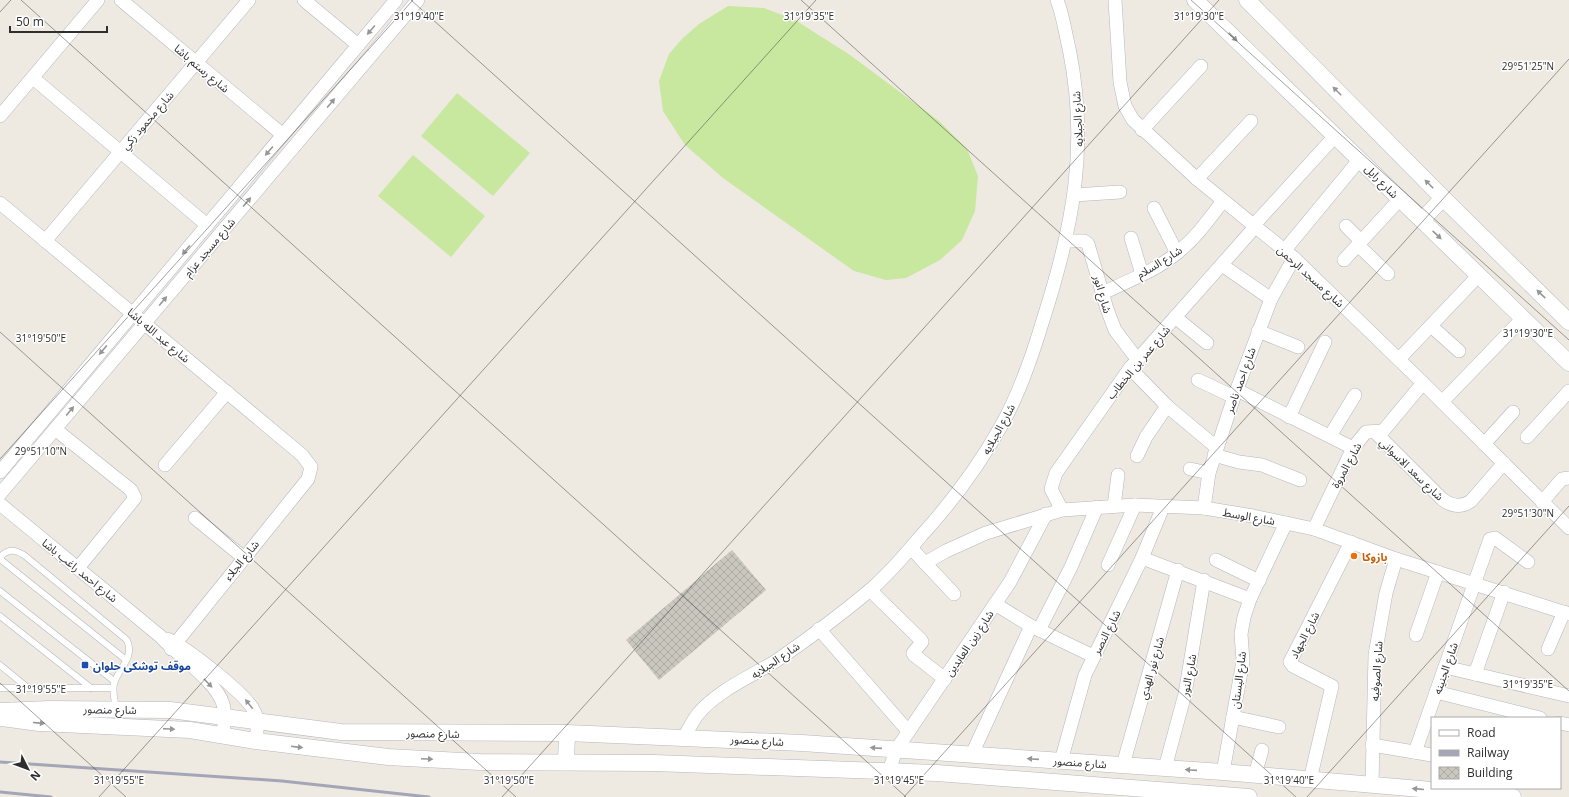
<svg xmlns="http://www.w3.org/2000/svg" width="1569" height="797" viewBox="0 0 1569 797" font-family="'Open Sans','Noto Sans Arabic',sans-serif">
<style>
.pitch{fill:#c7e89e}
.building{fill:url(#building-cross-hatch)}
.lines{fill:none;stroke-linecap:round;stroke-linejoin:round}
.service-casing{stroke:#b5b7c0;stroke-width:7}
.minor-casing{stroke:#b5b7c0;stroke-width:14}
.tertiary-casing{stroke:#b5b7c0;stroke-width:17}
.service{stroke:#fff;stroke-width:6}
.minor{stroke:#fff;stroke-width:13}
.tertiary{stroke:#fff;stroke-width:16}
.rail{stroke:#a4a6b7;stroke-width:3}
.oneway{fill:#969696}
.ticks{fill:none;stroke:#2e2e2e;stroke-width:1;stroke-opacity:0.45}
.food-dot{fill:#e8710a;stroke:#fff;stroke-width:1.5}
.transit-dot{fill:#1a4fb4;stroke:#fff;stroke-width:1.5}
.labels{text-anchor:middle;dominant-baseline:central;stroke-width:3;stroke-linejoin:round;paint-order:stroke}
.street-label{font-size:11px;fill:#2e2e2e;stroke:#fff}
.food-label{font-size:11px;font-weight:bold;fill:#c56008;stroke:#fff;text-anchor:start}
.transit-label{font-size:11px;font-weight:bold;fill:#164399;stroke:#fff;text-anchor:start}
.ticks-label{font-size:10px;text-anchor:middle;fill:#2e2e2e;stroke:#fff;stroke-width:3;stroke-linejoin:round;paint-order:stroke}
</style>
<defs>
<pattern id="building-cross-hatch" width="8" height="8" patternUnits="userSpaceOnUse"><rect width="8" height="8" fill="#cac7bf"/><path d="M0 0l8 8M0 8l8-8" fill="none" stroke="#aeaba4"/></pattern>
</defs>
<rect width="100%" height="100%" fill="#eee9e1"/>
<g class="pitch">
<path d="M728 6 764 8 795 20 850 55 939 121 967 149 978 176 975 211 962 240 940 260 906 278 886 280 854 271 723 178 685 145 663 111 659 81 669 54 682 39 699 24Z"/>
<path d="M457 93 530 153 493 196 421 136Z"/>
<path d="M413 155 485 216 451 257 378 196Z"/>
</g>
<path class="building" d="M732 550 766 590 659 680 626 640Z"/>
<g class="lines">
<defs>
<g id="service">
<path d="M0 557C8 549 14 549 24 555L127 640C135 658 118 668 114 684 112 692 115 701 116 709"/>
<path d="M0 559 126 660"/>
<path d="M0 591 114 681"/>
<path d="M0 616 91 688"/>
<path d="M0 665 28 688"/>
<path d="M0 688H113"/>
</g>
<g id="minor">
<path d="M121 0 283 135"/>
<path d="M304 0 358 45"/>
<path d="M1115 0 1120 82 1125 106 1133 120 1197 179 1294 258 1423 383 1569 528"/>
<path d="M33 78 207 225"/>
<path d="M0 116 98 0"/>
<path d="M1142 130 1201 66"/>
<path d="M1197 179 1251 121"/>
<path d="M1074 195 1120 192"/>
<path d="M0 203 302 455 311 467 308 479 171 649"/>
<path d="M1154 208 1177 253"/>
<path d="M1253 226 1335 136"/>
<path d="M1346 226 1361 241"/>
<path d="M1131 238 1142 274"/>
<path d="M45 241 249 0"/>
<path d="M1066 241H1084L1088 244 1107 309 1115 330 1137 359"/>
<path d="M1358 245 1388 274"/>
<path d="M1284 251 1360 159"/>
<path d="M1344 260 1400 199"/>
<path d="M1222 265 1271 299"/>
<path d="M1103 293C1127 281 1158 270 1178 252 1196 238 1209 219 1223 201"/>
<path d="M1175 317 1207 343"/>
<path d="M1431 326 1459 351"/>
<path d="M1258 331 1298 347"/>
<path d="M1399 359 1479 275"/>
<path d="M1130 368 1167 406 1216 447"/>
<path d="M1198 380 1234 397"/>
<path d="M1237 390 1353 448"/>
<path d="M1442 402 1523 318"/>
<path d="M1289 417 1325 342"/>
<path d="M55 429 131 490 135 498 78 568"/>
<path d="M1375 432 1442 499C1451 506 1461 508 1471 501L1504 463"/>
<path d="M1330 436 1355 395"/>
<path d="M1527 437 1569 391"/>
<path d="M1484 444 1513 412"/>
<path d="M1214 455 1239 462 1262 465 1300 480"/>
<path d="M1137 456 1146 437 1167 406"/>
<path d="M165 465 227 392"/>
<path d="M1190 469 1209 473"/>
<path d="M0 472 396 0"/>
<path d="M0 494 418 0"/>
<path d="M1542 502 1562 479 1569 478"/>
<path d="M0 504 160 636C176 654 217 682 223 704 226 714 224 725 223 735"/>
<path d="M1114 506 1118 475"/>
<path d="M1204 508 1209 473 1234 397 1271 299 1294 258"/>
<path d="M1062 510 1051 489 1056 473 1130 368 1255 227"/>
<path d="M195 518 243 557"/>
<path d="M1314 529 1353 448 1366 432 1383 431 1423 383"/>
<path d="M911 548 954 594"/>
<path d="M1142 558 1250 599"/>
<path d="M1216 560 1259 581"/>
<path d="M925 563 946 551 986 533 1062 510 1135 505 1204 508 1253 516 1314 529 1396 559 1569 614"/>
<path d="M1108 565 1135 505"/>
<path d="M870 590 921 640 922 642 913 653 914 655 945 679"/>
<path d="M995 604 1031 626 1093 656"/>
<path d="M819 629 908 731"/>
<path d="M1039 630 1071 567 1097 507"/>
<path d="M1416 635 1438 572"/>
<path d="M167 639C185 646 247 695 254 711 259 720 257 731 256 741"/>
<path d="M1548 649 1564 612"/>
<path d="M1445 667 1569 696"/>
<path d="M1475 674 1504 592"/>
<path d="M1436 692 1540 718"/>
<path d="M1233 717 1279 727"/>
<path d="M1560 723 1569 725"/>
<path d="M684 737C689 729 693 720 698 714 718 690 750 677 776 661 808 639 839 616 869 591 888 575 905 555 921 536 951 503 978 467 1000 428 1019 395 1032 357 1043 320 1073 227 1089 146 1069 48 1065 32 1063 15 1057 0"/>
<path d="M1372 745 1432 755"/>
<path d="M1415 752 1490 539 1495 538 1528 562"/>
<path d="M972 754 1031 626"/>
<path d="M1061 761 1085 675 1142 558 1163 507"/>
<path d="M1123 765 1178 570"/>
<path d="M1165 768 1185 694 1204 580"/>
<path d="M889 771 896 750 1010 582 1046 514"/>
<path d="M1223 772 1243 661 1241 634 1244 617 1250 599 1286 523"/>
<path d="M1255 775 1262 750"/>
<path d="M1310 780 1332 686 1293 666 1290 662 1351 542"/>
<path d="M1372 785 1375 655 1386 593 1396 559"/>
</g>
<g id="tertiary">
<path d="M1195 0 1569 363"/>
<path d="M1247 0 1443 198 1569 322"/>
<path d="M1422 220 1443 198"/>
<path d="M0 711 50 709 170 710 341 732 567 733 802 743 1223 772 1513 797"/>
<path d="M2 718 39 723 190 730 256 741 388 757 480 762 654 763 937 773 1249 797"/>
<path d="M566 762 567 733"/>
</g>
</defs>
<use href="#service" class="service-casing"/>
<use href="#minor" class="minor-casing"/>
<use href="#tertiary" class="tertiary-casing"/>
<use href="#service" class="service"/>
<use href="#minor" class="minor"/>
<use href="#tertiary" class="tertiary"/>
<g class="rail">
<path d="M0 762 282 781 429 797"/>
<path d="M0 792 51 797"/>
</g>
</g>
<defs><path id="oneway-solid" d="M-6-.8H1V-3.2L6.5 0L1 3.2V.8H-6Z"/></defs>
<g class="oneway">
<use href="#oneway-solid" transform="translate(371 30) rotate(130)"/>
<use href="#oneway-solid" transform="translate(1233 37) rotate(44)"/>
<use href="#oneway-solid" transform="translate(1337 91) rotate(-135)"/>
<use href="#oneway-solid" transform="translate(331 103) rotate(-50)"/>
<use href="#oneway-solid" transform="translate(269 151) rotate(130)"/>
<use href="#oneway-solid" transform="translate(1429 184) rotate(-135)"/>
<use href="#oneway-solid" transform="translate(247 202) rotate(-50)"/>
<use href="#oneway-solid" transform="translate(1437 235) rotate(43)"/>
<use href="#oneway-solid" transform="translate(186 250) rotate(130)"/>
<use href="#oneway-solid" transform="translate(1541 294) rotate(-136)"/>
<use href="#oneway-solid" transform="translate(163 301) rotate(-50)"/>
<use href="#oneway-solid" transform="translate(103 350) rotate(130)"/>
<use href="#oneway-solid" transform="translate(70 411) rotate(-50)"/>
<use href="#oneway-solid" transform="translate(208 683) rotate(46)"/>
<use href="#oneway-solid" transform="translate(249 704) rotate(-129)"/>
<use href="#oneway-solid" transform="translate(39 723) rotate(5)"/>
<use href="#oneway-solid" transform="translate(169 729) rotate(2)"/>
<use href="#oneway-solid" transform="translate(297 747) rotate(7)"/>
<use href="#oneway-solid" transform="translate(876 748) rotate(-176)"/>
<use href="#oneway-solid" transform="translate(427 759) rotate(3)"/>
<use href="#oneway-solid" transform="translate(1033 759) rotate(-176)"/>
<use href="#oneway-solid" transform="translate(1191 770) rotate(-176)"/>
<use href="#oneway-solid" transform="translate(1418 789) rotate(-175)"/>
</g>
<path class="ticks" d="M21 0 906 797M411 0 1296 797M801 0 1569 691M1191 0 1569 340M0 12 11 0M0 332 516 797M0 459 413 0M0 683 126 797M99 797 816 0M502 797 1219 0M904 797 1569 59M1307 797 1569 506"/>
<circle class="food-dot" cx="1354" cy="556" r="4"/>
<rect class="transit-dot" x="81" y="661" width="8" height="8" rx="2"/>
<g class="labels">
<g class="street-label">
<text transform="translate(202 68) rotate(40)">شارع رستم باشا</text>
<text transform="translate(1077 119) rotate(-93)">شارع الجبلايه</text>
<text transform="translate(147 120) rotate(-49)">شارع محمود زكي</text>
<text transform="translate(1382 181) rotate(45)">شارع رايل</text>
<text transform="translate(209 247) rotate(-50)">شارع مسجد عزام</text>
<text transform="translate(1159 262) rotate(-32)">شارع السلام</text>
<text transform="translate(1311 276) rotate(42)">شارع مسجد الرحمن</text>
<text transform="translate(1103 294) rotate(74)">شارع انور</text>
<text transform="translate(159 335) rotate(40)">شارع عبد الله باشا</text>
<text transform="translate(1138 362) rotate(-50)">شارع عمر بن الخطاب</text>
<text transform="translate(1240 380) rotate(-70)">شارع احمد ناصر</text>
<text transform="translate(998 429) rotate(-61)">شارع الجبلايه</text>
<text transform="translate(1346 465) rotate(-61)">شارع المروة</text>
<text transform="translate(1412 469) rotate(44)">شارع سعد الاسواني</text>
<text transform="translate(1249 516) rotate(10)">شارع الوسط</text>
<text transform="translate(241 560) rotate(-51)">شارع الجلاء</text>
<text transform="translate(80 570) rotate(39)">شارع احمد راغب باشا</text>
<text transform="translate(1106 632) rotate(-63)">شارع النصر</text>
<text transform="translate(1304 635) rotate(-63)">شارع الجهاد</text>
<text transform="translate(969 643) rotate(-56)">شارع زين العابدين</text>
<text transform="translate(775 660) rotate(-34)">شارع الجبلايه</text>
<text transform="translate(1151 668) rotate(-74)">شارع نور الهدي</text>
<text transform="translate(1445 668) rotate(-71)">شارع الجنينه</text>
<text transform="translate(1376 671) rotate(-86)">شارع الصوفيه</text>
<text transform="translate(1188 675) rotate(-79)">شارع النور</text>
<text transform="translate(1238 680) rotate(-83)">شارع البستان</text>
<text transform="translate(110 709) rotate(1)">شارع منصور</text>
<text transform="translate(433 733) rotate(1)">شارع منصور</text>
<text transform="translate(757 740) rotate(3)">شارع منصور</text>
<text transform="translate(1080 762) rotate(4)">شارع منصور</text>
</g>
<g class="food-label">
<text x="1362" y="556">بازوكا</text>
</g>
<g class="transit-label">
<text x="93" y="665">موقف توشكى حلوان</text>
</g>
</g>
<g class="ticks-label">
<text x="1199" y="20">31°19'30"E</text>
<text x="419" y="20">31°19'40"E</text>
<text x="809" y="20">31°19'35"E</text>
<text x="1528" y="70">29°51'25"N</text>
<text x="1528" y="337">31°19'30"E</text>
<text x="41" y="342">31°19'50"E</text>
<text x="41" y="455">29°51'10"N</text>
<text x="1528" y="517">29°51'30"N</text>
<text x="1528" y="688">31°19'35"E</text>
<text x="41" y="693">31°19'55"E</text>
<text x="119" y="784">31°19'55"E</text>
<text x="509" y="784">31°19'50"E</text>
<text x="899" y="784">31°19'45"E</text>
<text x="1289" y="784">31°19'40"E</text>
</g>
<rect x="1431" y="717" width="130" height="72" fill="#ffffff" stroke="#ababab"/>
<rect x="1439" y="730" width="20" height="6" fill="#ffffff" stroke="#ababab"/>
<text x="1467" y="737" font-size="12" fill="#2e2e2e">Road</text>
<rect x="1439" y="750" width="20" height="6" fill="#a4a6b7" stroke="#ababab"/>
<text x="1467" y="757" font-size="12" fill="#2e2e2e">Railway</text>
<rect x="1439" y="767" width="20" height="12" fill="url(#building-cross-hatch)" stroke="#ababab"/>
<text x="1467" y="777" font-size="12" fill="#2e2e2e">Building</text>
<g transform="translate(28 769) rotate(132)" stroke="#ffffff" stroke-width="3" paint-order="stroke">
<path d="M0-3L7 15L0 10L-7 15Z" fill="#2e2e2e"/>
<text y="-6" font-size="11" font-weight="bold" text-anchor="middle" fill="#2e2e2e">N</text>
</g>
<path d="M10 26v6h97v-6" fill="none" stroke="#2e2e2e" stroke-width="2"/>
<text x="16" y="26" font-size="12" fill="#2e2e2e" stroke="#ffffff" stroke-width="3" paint-order="stroke">50 m</text>
</svg>
